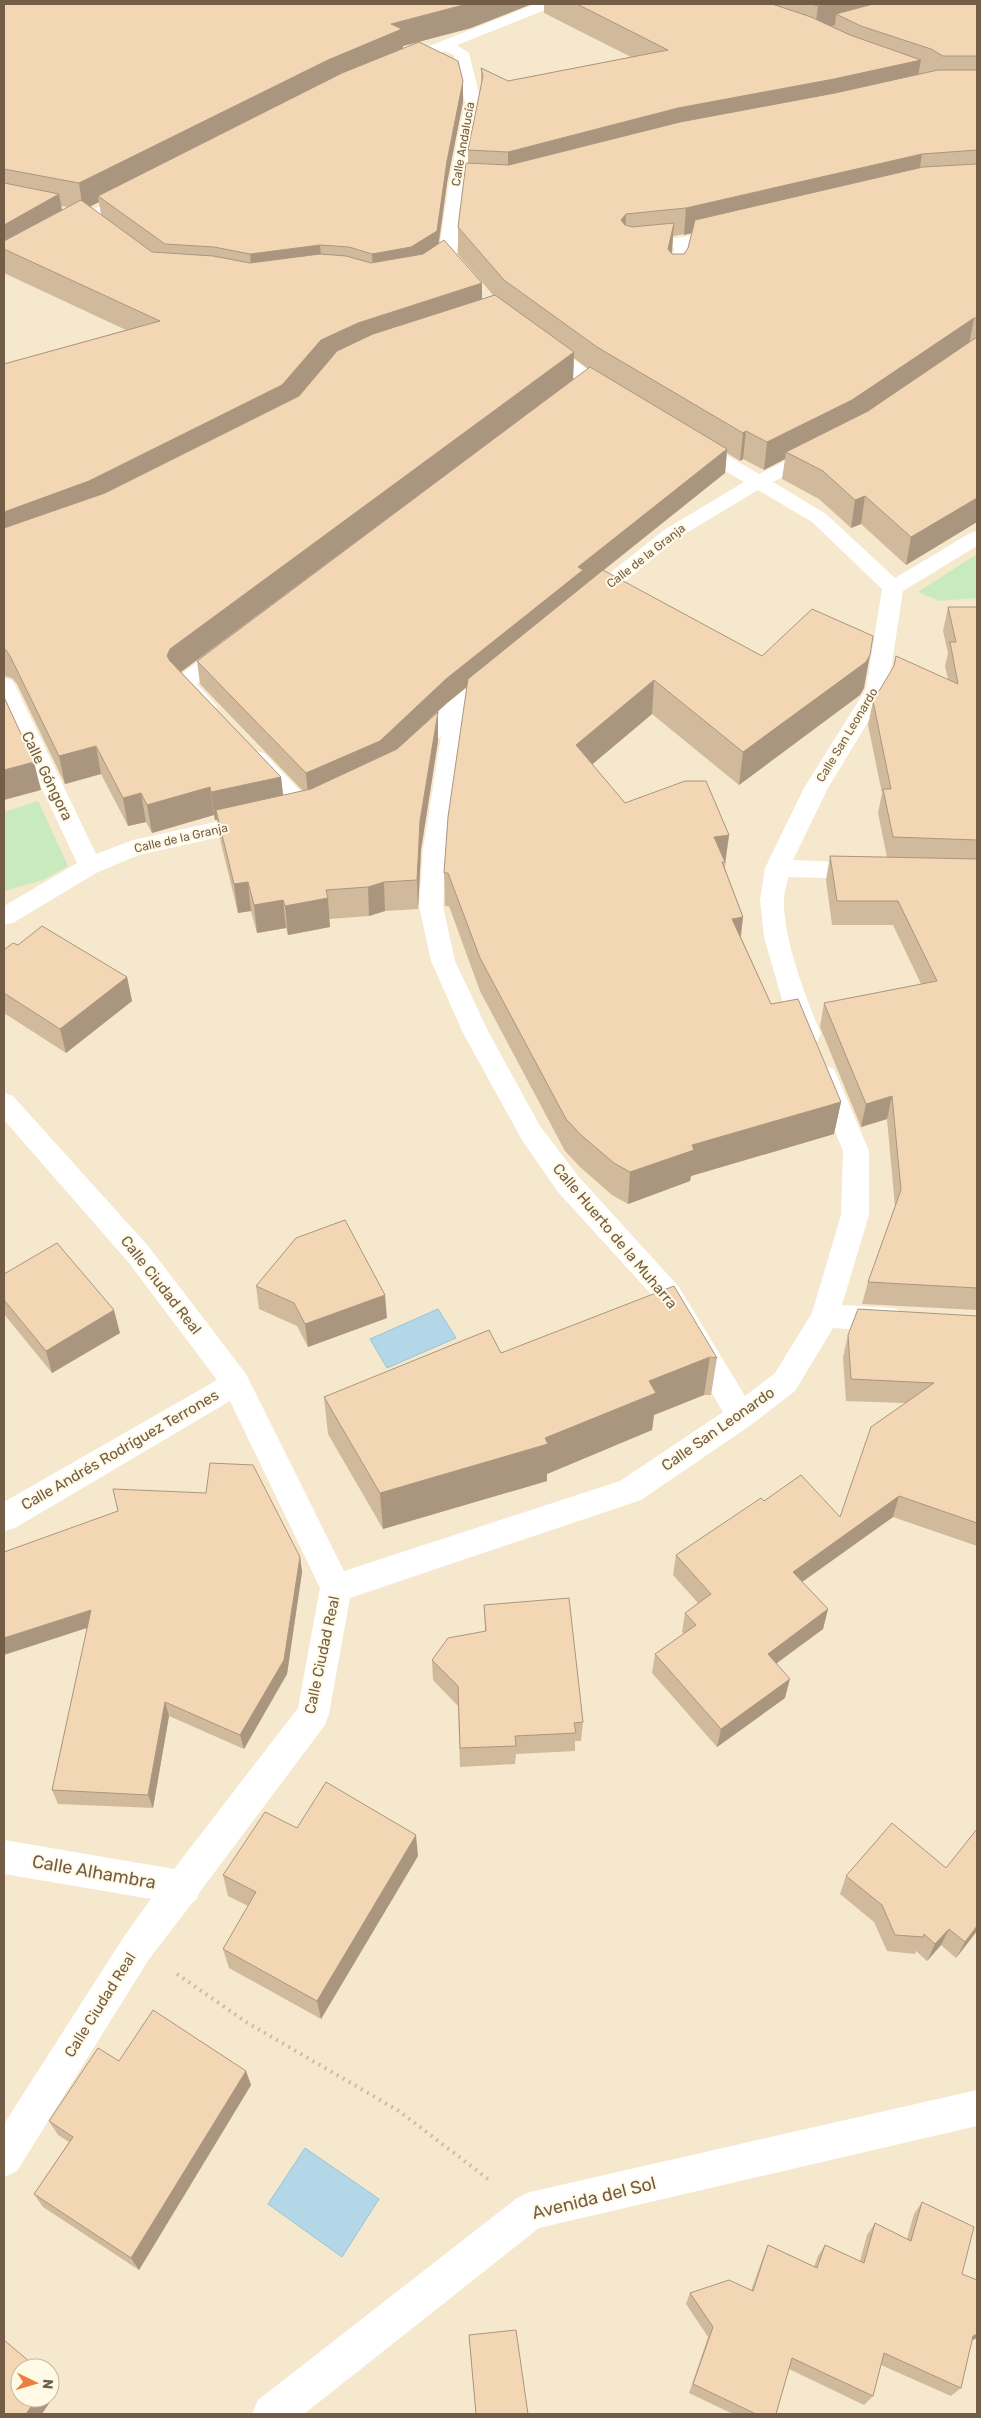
<svg xmlns="http://www.w3.org/2000/svg" width="981" height="2418" viewBox="0 0 981 2418" font-family="Rubik,sans-serif">
<style>
.residential{fill:#f5e8cd;fill-rule:evenodd}
.green{fill:#c9eabd}
.water{fill:#b3d7e6;stroke:#99c5d8}
.lines{fill:none;stroke-linecap:round;stroke-linejoin:round}
.path{stroke:#d7ba99;stroke-width:4;stroke-dasharray:2 5;stroke-linecap:butt}
.lane{fill:#fff;fill-rule:evenodd}
.street{fill:#fff;fill-rule:evenodd}
.secondary{fill:#fff;fill-rule:evenodd}
.wall{fill:#d1b99c;fill-rule:evenodd}
.shaded-wall{fill:#aa967f}
.building{fill:#f3d7b5;stroke:#aa967f}
.labels{text-anchor:middle;dominant-baseline:central;stroke-width:4;stroke-linejoin:round;paint-order:stroke}
.far-street-label{font-size:12px;fill:#735d46;stroke:#fff9e5}
.street-label{font-size:15px;fill:#735d46;stroke:#fff9e5}
.near-street-label{font-size:18px;fill:#735d46;stroke:#fff9e5}
</style>
<rect width="100%" height="100%" fill="#fdf5de"/>
<path class="residential" d="M4 4H977V2414H4ZM20 2368H50V2398H20Z"/>
<g class="green">
<path d="M977 554V598L939 601 918 592Z"/>
<path d="M38 801 68 866 43 880 4 891V812Z"/>
</g>
<g class="water">
<path d="M438 1309 456 1338 387 1368 370 1339Z"/>
<path d="M305 2148 379 2199 342 2257 268 2204Z"/>
</g>
<g class="lines">
<path class="path" d="M177 1974 246 2022 399 2111 488 2179"/>
<path class="lane" d="M684 237 690 238 692 242 684 275 682 279H670L668 275 676 242 678 238Z"/>
<g class="street">
<path d="M535 4H555L553 7 457 45 469 53 481 102 466 178 506 181 508 185 506 189 465 188 456 256 453 260H441L438 256 449 183 465 102 454 55 444 51 399 68 391 63 394 60Z"/>
<path d="M134 188 140 189 142 193 140 197 10 268 4 269V257Z"/>
<path d="M726 227 732 228 735 232 732 236 684 247 636 252 630 251 627 247 630 243 636 242 684 237Z"/>
<path d="M543 341 550 343 619 391 621 395 619 399H605L536 351 534 347 536 343Z"/>
<path d="M694 438 701 440 759 474 811 448 818 446 825 448 828 452 825 456 773 482 826 514 895 578 970 533 977 531V546L903 591 888 689 828 788 793 860 866 863 874 865 878 871 874 877 866 879 788 877C787 884 784 892 784 900 783 939 806 998 821 1034L817 1041 808 1043 799 1041 785 1010 764 937 760 900 765 868 804 788 866 689 882 589 812 522 758 490 678 538 595 606 588 607 581 606 577 601 581 596 664 530 744 482 687 448 684 444 687 440Z"/>
<path d="M227 644 235 646 238 651 235 656 197 684 217 706 214 711C196 716 182 697 173 683L176 678 219 646Z"/>
<path d="M493 672 501 674 504 679 501 684 467 712 447 850 443 906 455 961 489 1033 540 1126 578 1176 679 1287 745 1396 775 1373 812 1313 841 1215 843 1151 812 1076 816 1069 825 1066 834 1069 869 1151V1215L842 1305 893 1308 903 1312 907 1320 903 1328 893 1332 833 1328 795 1391 751 1425 641 1500 350 1598 329 1714 325 1725 199 1893 196 1900 193 1902 149 1959 17 2171 4 2177V2124L125 1935 151 1899 4 1874V1840L174 1869 298 1708 320 1588 230 1401 15 1528 4 1531V1502L217 1380 129 1263 4 1120V1093L13 1096 149 1247 246 1374 344 1571 620 1481 723 1412 659 1303 558 1192 522 1140 463 1033 431 961 419 906 423 850 441 736C429 747 420 761 403 756L400 751C410 734 475 677 493 672Z"/>
<path d="M4 678 12 680 15 685 96 854 133 840 256 813 264 815 268 821 264 827 256 829 139 855 98 872 13 923 4 925V906L77 863 4 708Z"/>
<path d="M256 751 264 753 313 804 317 810 313 816 305 818 297 816 248 763 245 758 248 753Z"/>
</g>
<path class="secondary" d="M977 2090V2126L539 2228 304 2414H252L258 2400 517 2198 530 2192Z"/>
</g>
<g class="wall">
<path d="M4 4 471 28 403 46V49L463 81V102L447 183 439 244 482 283V299L493 295 458 254V227L468 163V150L481 86V68L508 81 631 57 544 13V4H977V522L906 565 861 524 851 528 819 499 782 479 785 459 764 470 743 459 740 461 727 453 725 473 603 571 762 656 864 688 860 695 739 785 652 714 592 764 625 803 729 835 725 868 743 917 741 937 771 1004 841 1102 834 1134 691 1176 690 1181 628 1204 612 1195 580 1167 565 1151 480 991 449 906H445L444 873 467 686 447 703 408 739 438 741 421 850 418 909 385 911 369 916 329 919 330 927 288 935 286 928 257 933 251 911 238 913 220 839 217 820H215L214 815 152 833 146 822 128 826 101 774 65 784 17 684 12 678 4 676V677V364L126 330 4 273ZM99 202 101 215 90 207ZM61 206 68 207 62 210ZM692 233 688 248 684 254H672L673 236ZM574 358 588 369 573 380ZM494 439 197 661 200 684 303 791 283 795 281 777 181 672Z"/>
<path d="M948 607H977V1312V1310L862 1304 868 1282 895 1207 887 1119 861 1127 820 1027 824 1003 921 984 893 925H832L826 880 830 856 887 857 878 813 882 793 868 725 873 701 948 679 945 666 948 653 943 631Z"/>
<path d="M18 945 127 977 132 1001 66 1053 4 1013V950Z"/>
<path d="M4 1274 120 1333 52 1373 4 1314Z"/>
<path d="M256 1286 387 1318 308 1347 297 1326 259 1309Z"/>
<path d="M977 1316V1546L893 1517 802 1582 828 1609 823 1629 776 1664 785 1698 717 1747 652 1673 655 1654 684 1634 682 1632 685 1613 698 1603 673 1575 676 1555 764 1501 840 1517 905 1403 846 1401 843 1357 848 1335Z"/>
<path d="M501 1353 717 1358 711 1395H704L654 1415 652 1430 547 1474V1481L383 1529 328 1434 324 1397Z"/>
<path d="M300 1557 302 1572 287 1674 244 1749 169 1716 153 1808 58 1804 52 1790 87 1628Z"/>
<path d="M484 1605 583 1722 581 1741H575V1751L516 1754 515 1764 460 1767 458 1706 433 1680 432 1660 485 1631Z"/>
<path d="M297 1828 418 1856 321 2019 229 1968 223 1949 248 1906 228 1896 223 1875Z"/>
<path d="M846 1876 977 1931 956 1958 941 1945 927 1961 916 1951 915 1954 887 1951 874 1922 840 1894Z"/>
<path d="M119 2061 246 2071 251 2085 139 2270 43 2207 34 2194 69 2142 58 2135 49 2121Z"/>
<path d="M922 2202 962 2274 972 2341 961 2388 951 2396 881 2365 873 2396 864 2405 789 2369 776 2414H733L689 2393 708 2337 686 2304 690 2293 751 2291 763 2257 768 2245 814 2267 818 2256 825 2245 860 2261 867 2235 875 2223 907 2239 914 2214Z"/>
<path d="M469 2335 528 2414H476Z"/>
</g>
<g class="shaded-wall">
<path d="M467 4H532L471 28 403 46V55L98 196 99 202 83 210 79 183 391 24Z"/>
<path d="M825 4H913L836 14 835 25 815 31 818 6Z"/>
<path d="M921 60 916 86 508 178V152L678 108Z"/>
<path d="M463 81V102L447 183 437 253 373 276 372 254 447 161Z"/>
<path d="M922 154 918 180 684 235 686 208Z"/>
<path d="M59 194 64 221 4 249V225Z"/>
<path d="M626 214 625 241 621 220Z"/>
<path d="M674 223 672 250 666 276 668 249Z"/>
<path d="M320 245 322 267 252 276 250 254Z"/>
<path d="M482 283V310L285 412 4 542V512L321 340 358 323Z"/>
<path d="M974 318 969 345 848 427 786 452 785 459 764 470 767 442Z"/>
<path d="M574 352 573 380 174 677 167 656 170 649Z"/>
<path d="M746 431 743 459 740 461 743 433Z"/>
<path d="M727 449 725 473 582 587V594L447 703 381 764 308 797 306 773 446 679 578 567Z"/>
<path d="M865 496 861 524 851 528 855 500Z"/>
<path d="M977 498V522L906 565 911 537Z"/>
<path d="M870 655 864 688 860 695 739 785 743 752Z"/>
<path d="M654 680 652 714 575 779 576 745Z"/>
<path d="M438 712V741L421 850 418 909 417 880 420 821Z"/>
<path d="M96 746 101 774 65 784 59 756Z"/>
<path d="M34 762 41 790 4 800V770Z"/>
<path d="M281 777 284 805 216 810 217 820H215L211 792Z"/>
<path d="M210 787 214 815 152 833 147 805Z"/>
<path d="M141 793 146 822 128 826 123 798Z"/>
<path d="M729 835 725 862 714 837Z"/>
<path d="M248 882 251 911 238 913 234 884Z"/>
<path d="M384 882 385 911 369 916 368 887Z"/>
<path d="M328 898 330 927 288 935 285 906Z"/>
<path d="M283 900 286 928 257 933 254 905Z"/>
<path d="M743 917 739 950 732 919Z"/>
<path d="M127 977 132 1001 66 1053 60 1029Z"/>
<path d="M892 1096 887 1119 861 1127 866 1104Z"/>
<path d="M841 1102 834 1134 691 1176 690 1181 628 1204 630 1172 692 1145Z"/>
<path d="M385 1295 387 1318 308 1347 305 1324Z"/>
<path d="M114 1310 120 1333 52 1373 46 1351Z"/>
<path d="M710 1357 704 1395 654 1415 652 1430 547 1474V1481L383 1529 380 1493 545 1438 649 1381Z"/>
<path d="M899 1496 893 1517 788 1592 793 1572Z"/>
<path d="M300 1557 302 1572 287 1674 244 1749 240 1735Z"/>
<path d="M828 1609 823 1629 763 1673 768 1654Z"/>
<path d="M91 1610 96 1625 4 1655V1638Z"/>
<path d="M790 1679 785 1698 717 1747 721 1729Z"/>
<path d="M165 1702 169 1716 153 1808 148 1795Z"/>
<path d="M416 1835 418 1856 321 2019 317 2001Z"/>
<path d="M977 1926V1931L956 1958 965 1942Z"/>
<path d="M949 1929 941 1945 927 1961 935 1944Z"/>
<path d="M246 2071 251 2085 139 2270 131 2258Z"/>
<path d="M977 2334V2338L963 2345 973 2336Z"/>
<path d="M50 2379 59 2388 42 2414H26L37 2398H50Z"/>
</g>
<g class="building">
<path d="M4 4H467L391 24 402 29 328 60 79 183 4 169Z"/>
<path d="M577 4H772L811 17 850 35 921 60 834 79 678 108 508 152 468 150 483 76 481 68 508 81 668 50Z"/>
<path d="M812 4H825L818 6Z"/>
<path d="M873 4H977V56H943L931 49 861 26 836 14Z"/>
<path d="M419 42 458 61 463 81 447 161 437 231 411 247 372 254 349 247 320 245 250 254 214 247 165 244 98 196 342 73Z"/>
<path d="M938 70H977V150L922 154 686 208 626 214 621 220 625 225 632 227 674 223 668 249 672 254H684L688 248 695 220 923 167 977 164V318H974L852 400 767 442 746 431 743 433 597 347 504 280 458 227 466 163 509 165 680 122 835 93Z"/>
<path d="M4 183 59 194 4 225Z"/>
<path d="M81 200 152 252 213 256 250 263 320 254 346 256 371 263 423 254 444 240 482 283 358 323 321 340 282 385 89 481 4 512V364L160 321 4 249V241Z"/>
<path d="M495 295 574 352 170 649 167 656 170 661 281 777 211 792 210 787 147 805 141 793 123 798 96 746 59 756 10 656 6 650 4 649V528L105 493 299 396 337 351 373 334Z"/>
<path d="M977 337V498L911 537 865 496 855 500 823 471 786 452 868 411Z"/>
<path d="M590 367 727 449 578 567 583 570 446 679 380 741 306 773 197 661Z"/>
<path d="M603 570 762 656 812 609 873 636 870 655 866 662 743 752 654 680 576 745 625 803 685 781H706L729 835 714 837 725 862H722L743 917 732 919 771 1004 798 999 841 1102 692 1145 694 1150 630 1172 614 1163 581 1135 566 1119 480 958 448 873H444L448 817 468 679Z"/>
<path d="M948 607H977V840L893 837 883 789H891L873 701 894 666 896 656 958 684 950 642H956Z"/>
<path d="M4 697 34 762 4 770Z"/>
<path d="M438 712 420 821 417 880 384 882 368 887 326 890 328 898 285 906 283 900 254 905 248 882 234 884 216 810 311 789 397 749Z"/>
<path d="M830 856 977 859V1288L868 1282 901 1190 892 1096 866 1104 824 1003 937 981 898 901H837Z"/>
<path d="M42 926 127 977 60 1029 4 993V950L13 943 18 945Z"/>
<path d="M345 1220 385 1295 305 1324 294 1303 256 1286 296 1238Z"/>
<path d="M57 1243 114 1310 46 1351 4 1300V1274Z"/>
<path d="M674 1286 717 1358 710 1357 649 1381 656 1393 545 1438 548 1444 380 1493 324 1397 489 1330 501 1353Z"/>
<path d="M858 1309 977 1316V1523L899 1496 793 1572 828 1609 768 1654 790 1679 721 1729 655 1654 696 1625 685 1613 711 1594 676 1555 761 1498 764 1501 801 1475 840 1517 871 1427 934 1383 851 1379 848 1335Z"/>
<path d="M210 1463 253 1465 300 1557 284 1660 240 1735 165 1702 148 1795 52 1790 91 1610 4 1638V1552L118 1511 113 1489 206 1493Z"/>
<path d="M569 1598 583 1722 574 1723 576 1733 515 1736 516 1746 460 1748 458 1686 432 1660 448 1638 486 1631 484 1605Z"/>
<path d="M326 1782 416 1835 317 2001 223 1949 256 1892 223 1875 265 1812 297 1828Z"/>
<path d="M892 1823 946 1868 977 1829V1926L965 1942 949 1929 935 1944 924 1934 923 1937 895 1935 882 1905 846 1876Z"/>
<path d="M153 2010 246 2071 131 2258 34 2194 73 2137 49 2121 98 2048 119 2061Z"/>
<path d="M922 2202 974 2227 962 2274 977 2280V2334L973 2336 961 2388 884 2353 873 2396 792 2358 776 2414H756L693 2384 713 2327 690 2293 729 2280 753 2291 768 2245 817 2268 825 2245 864 2263 875 2223 911 2241Z"/>
<path d="M516 2330 528 2414H476L469 2335Z"/>
<path d="M4 2340 37 2368H20V2398H37L26 2414H4Z"/>
</g>
<g class="labels">
<g class="far-street-label">
<text transform="translate(463 144) rotate(-80)">Calle Andalucía</text>
<text transform="translate(646 556) rotate(-38)">Calle de la Granja</text>
<text transform="translate(847 735) rotate(-59)">Calle San Leonardo</text>
<text transform="translate(181 838) rotate(-13)">Calle de la Granja</text>
</g>
<g class="street-label">
<text transform="translate(47 776) rotate(64)">Calle Góngora</text>
<text transform="translate(615 1236) rotate(50)">Calle Huerto de la Muharra</text>
<text transform="translate(161 1285) rotate(52)">Calle Ciudad Real</text>
<text transform="translate(718 1429) rotate(-35)">Calle San Leonardo</text>
<text transform="translate(120 1450) rotate(-30)">Calle Andrés Rodríguez Terrones</text>
<text transform="translate(322 1655) rotate(-78)">Calle Ciudad Real</text>
<text transform="translate(100 2005) rotate(-58)">Calle Ciudad Real</text>
</g>
<g class="near-street-label">
<text transform="translate(94 1872) rotate(10)">Calle Alhambra</text>
<text transform="translate(594 2198) rotate(-14)">Avenida del Sol</text>
</g>
</g>
<rect width="981" height="2418" fill="none" stroke="#735d46" stroke-width="10"/>
<g transform="translate(35 2383) rotate(95)"><circle r="24" fill="#fff9e5" stroke="#c7bba5"/>
<path d="M0-4L9 19L0 12L-9 19Z" fill="#ec7e3e"/>
<text y="-8" font-size="14" font-weight="bold" text-anchor="middle" fill="#735d46">N</text>
</g>
</svg>
